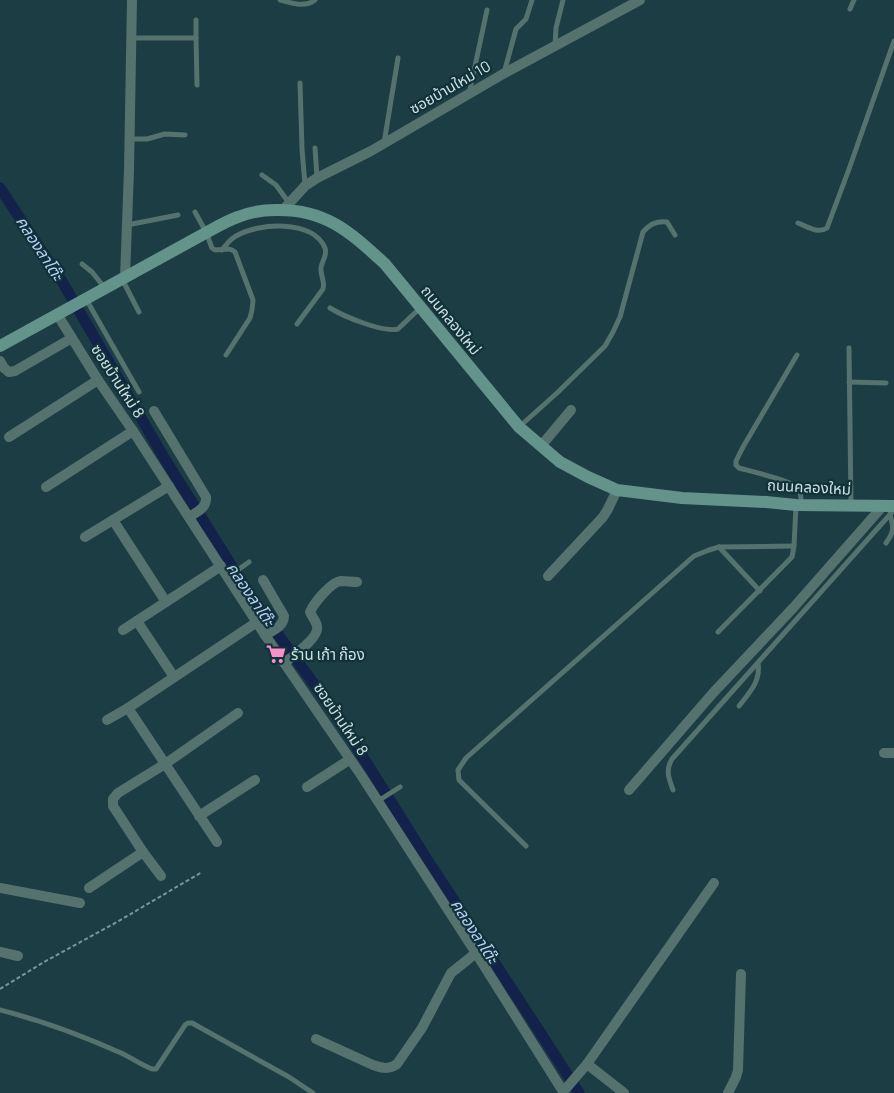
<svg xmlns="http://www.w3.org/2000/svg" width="894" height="1093" viewBox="0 0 894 1093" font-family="Manrope,'Noto Sans Thai',sans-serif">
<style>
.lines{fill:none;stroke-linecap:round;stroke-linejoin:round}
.canal{stroke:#13224a;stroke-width:11}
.path{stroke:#7d969b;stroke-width:2;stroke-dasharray:4 2.5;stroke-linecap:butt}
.lane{stroke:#55726e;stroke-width:5}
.street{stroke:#55726e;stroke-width:10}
.secondary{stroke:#64938c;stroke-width:12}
.labels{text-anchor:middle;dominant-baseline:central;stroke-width:4.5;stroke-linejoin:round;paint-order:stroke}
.street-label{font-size:15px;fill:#cfe1e5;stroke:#103238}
.poi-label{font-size:15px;fill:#cfe1e5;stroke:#103238;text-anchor:start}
.water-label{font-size:16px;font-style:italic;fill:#bacef9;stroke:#103238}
</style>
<rect width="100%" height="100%" fill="#1b3d43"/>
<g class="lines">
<path class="canal" d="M0 188 63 283 163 456 253 600 338 717 428 861 540 1032 579 1093"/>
<path class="path" d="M0 989 44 962 117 922 202 872"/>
<g class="lane">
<path d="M280 0C290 3 306 8 315 0"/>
<path d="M850 9 854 0"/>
<path d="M132 38H196L197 85"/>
<path d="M196 38V20"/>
<path d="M555 46 556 28 563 0"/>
<path d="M504 73 516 29 526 19 532 0"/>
<path d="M300 83 302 149 305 185"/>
<path d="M469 94 487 10"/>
<path d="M130 139H147L165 134 185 135"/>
<path d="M384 143 398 58"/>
<path d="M315 148 317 177"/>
<path d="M262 175 276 185 289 203"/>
<path d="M195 212 206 232 212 248 215 250 229 249 232 250 235 252 253 300 252 310 250 318 226 355"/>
<path d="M798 223C808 227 818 234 827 228L849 169 894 41"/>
<path d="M127 225 178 215"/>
<path d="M222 250C227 244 230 239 236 236 258 223 313 219 325 248 328 257 320 262 321 270 321 277 325 281 323 289L297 324"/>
<path d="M82 264 92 272 104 287"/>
<path d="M122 279 139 312"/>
<path d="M86 299 139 392"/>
<path d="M330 308C343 316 383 333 398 329L420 308"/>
<path d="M849 348 851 505"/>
<path d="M797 355 743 447 736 461V465L739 468C750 471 793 481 799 488 801 492 801 499 801 504"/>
<path d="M849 382 886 383"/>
<path d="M519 427 557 393 605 346 613 332 620 317 643 232C650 224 656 221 667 222L675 235"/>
<path d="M886 543C894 532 894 528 890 514"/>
<path d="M719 547 760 591"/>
<path d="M228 577 249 562"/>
<path d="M718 632 792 557 794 546 796 506"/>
<path d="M739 706C750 692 761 681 758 663"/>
<path d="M673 790C669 778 665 771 672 759L894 510"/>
<path d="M378 801 400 787"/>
<path d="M526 846 459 780 458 770 466 758 694 556 709 550 719 547 794 546"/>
<path d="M0 1010C40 1020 83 1036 121 1053 132 1058 141 1065 152 1069H156L158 1066 185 1025 188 1023H192L289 1077 313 1093"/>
</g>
<g class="street">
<path d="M283 210 305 186 317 178 371 151 503 74 640 0"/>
<path d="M125 277 129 170 132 0"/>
<path d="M57 314 98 380 133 431 265 635 361 775 476 953 564 1093"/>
<path d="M0 361 4 368 9 372 15 371 72 338"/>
<path d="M154 411 206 497C207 508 197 512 189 517"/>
<path d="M9 437 98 380"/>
<path d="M541 446 571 410"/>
<path d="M46 487 133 431"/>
<path d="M113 520 166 602"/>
<path d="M85 537 169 486"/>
<path d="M548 576 603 517 608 509 617 490"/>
<path d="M263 580 284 616C284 626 274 630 265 635"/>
<path d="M137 621 174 677"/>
<path d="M123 630 221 566"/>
<path d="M284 663C292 657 320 637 317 626 316 621 312 617 310 612 314 603 331 582 341 581 346 581 352 582 357 582"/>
<path d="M128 708 217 842"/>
<path d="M107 720 128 708 257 622"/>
<path d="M884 753H894"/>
<path d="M307 787 349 760"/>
<path d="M629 790 713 693 794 607 882 507"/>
<path d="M199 816 255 780"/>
<path d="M143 852 161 876"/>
<path d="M0 888 80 903"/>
<path d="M89 888 143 852 113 806V799L118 793 165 764 238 713"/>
<path d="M0 952 18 956"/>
<path d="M316 1039 373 1065C381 1068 389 1070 397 1064L422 1028 451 973 476 953"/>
<path d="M587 1064 624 1093"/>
<path d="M563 1092 587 1064 714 883"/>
<path d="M728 1093 736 1077 738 1070 741 974"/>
</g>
<path class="secondary" d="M0 346 211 230C220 225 229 220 238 217 250 212 263 210 276 210 326 209 350 232 385 264L519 427 560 462 588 477 617 490 682 498 766 502 796 505 894 506"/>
</g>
<defs>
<symbol id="supermarket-bare" viewBox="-9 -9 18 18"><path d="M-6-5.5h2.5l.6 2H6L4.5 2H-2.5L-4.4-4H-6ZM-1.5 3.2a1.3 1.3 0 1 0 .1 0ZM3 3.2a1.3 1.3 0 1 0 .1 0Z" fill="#f98fc9" stroke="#103238" stroke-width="2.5" paint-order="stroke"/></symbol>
</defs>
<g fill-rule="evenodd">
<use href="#supermarket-bare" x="262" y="640" width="28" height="28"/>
</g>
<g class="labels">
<g class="street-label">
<text transform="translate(450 87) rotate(-30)">ซอยบ้านใหม่ 10</text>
<text transform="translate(451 320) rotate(51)">ถนนคลองใหม่</text>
<text transform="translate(118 381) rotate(57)">ซอยบ้านใหม่ 8</text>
<text transform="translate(809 487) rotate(3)">ถนนคลองใหม่</text>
<text transform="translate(341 719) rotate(56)">ซอยบ้านใหม่ 8</text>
</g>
<g class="poi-label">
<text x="291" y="654">ร้าน เก้า ก๊อง</text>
</g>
<g class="water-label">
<text transform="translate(40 248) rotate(57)">คลองลาโต๊ะ</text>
<text transform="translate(251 594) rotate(56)">คลองลาโต๊ะ</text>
<text transform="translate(475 931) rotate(57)">คลองลาโต๊ะ</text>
</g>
</g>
</svg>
